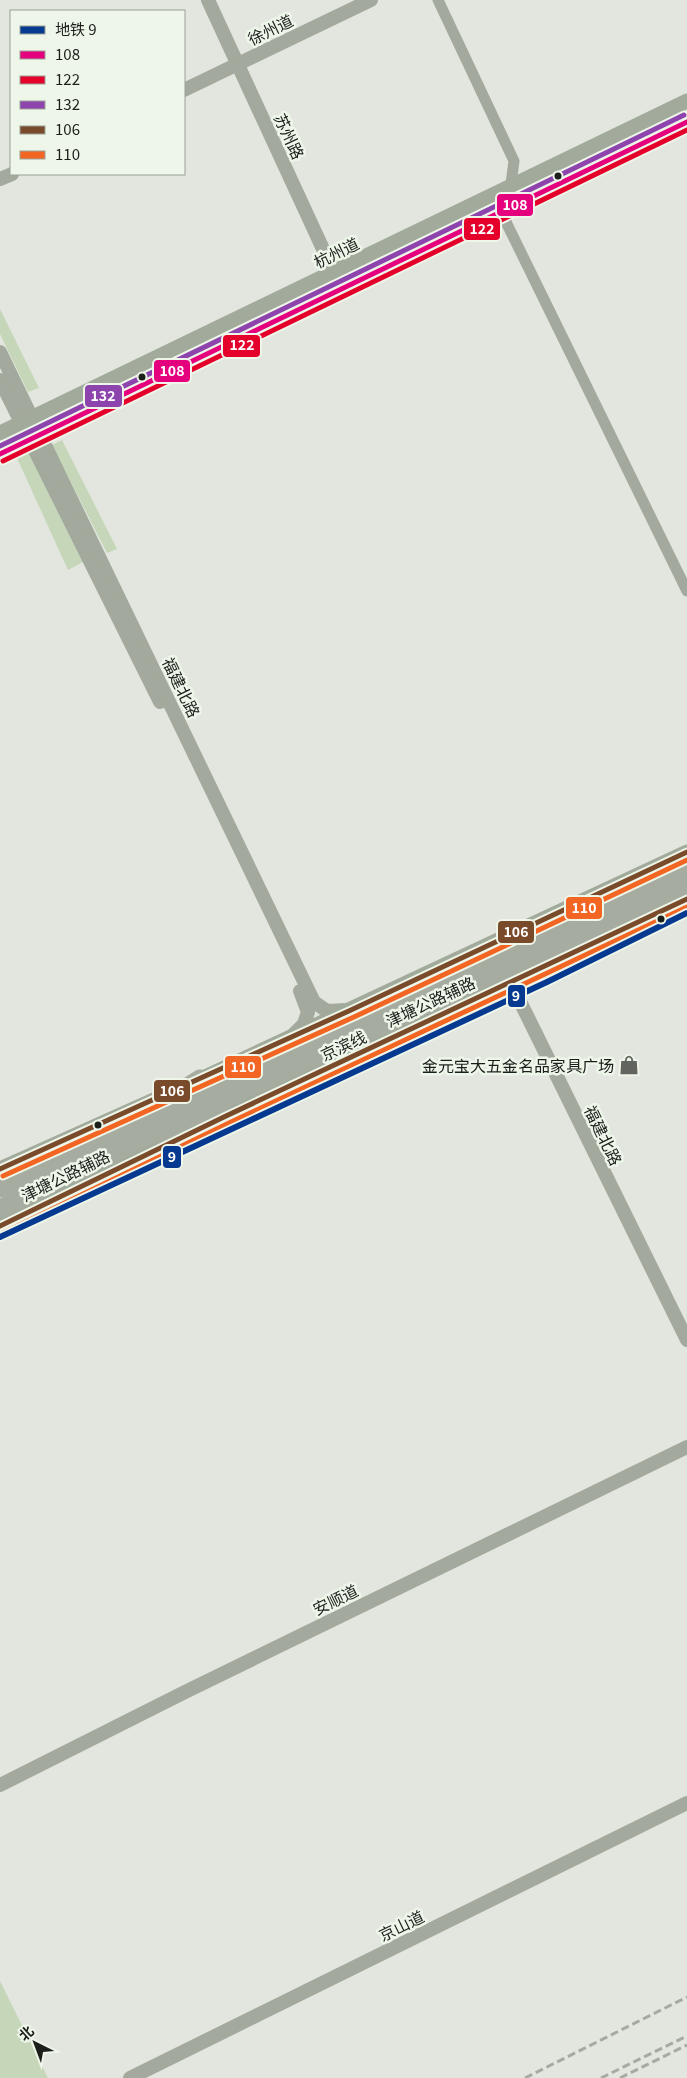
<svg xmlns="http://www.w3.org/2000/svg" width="687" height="2078" viewBox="0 0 687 2078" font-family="Georgia,'Noto Sans SC',serif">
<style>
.green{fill:#c6d7b9}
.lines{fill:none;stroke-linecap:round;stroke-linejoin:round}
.minor{stroke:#a3aa9d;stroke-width:11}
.tertiary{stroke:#a3aa9d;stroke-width:14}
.secondary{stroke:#a1aa9b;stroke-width:15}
.trunk{stroke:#a6aca0;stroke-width:19}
.rail{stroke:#a6aba2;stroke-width:3;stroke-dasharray:8 4;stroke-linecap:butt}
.trunk-bridge{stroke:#a6aca0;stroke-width:19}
.bus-1-casing{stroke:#eef6e9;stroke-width:9}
.bus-2-casing{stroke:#eef6e9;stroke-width:9}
.bus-3-casing{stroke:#eef6e9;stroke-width:9}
.bus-4-casing{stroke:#eef6e9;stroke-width:9}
.bus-5-casing{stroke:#eef6e9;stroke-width:9}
.bus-1{stroke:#e5007d;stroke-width:5}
.bus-2{stroke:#e4002b;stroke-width:5}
.bus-3{stroke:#8e44ad;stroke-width:5}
.bus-4{stroke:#7a4b2a;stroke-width:5}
.bus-5{stroke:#f26522;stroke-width:5}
.metro-1-casing{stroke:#eef6e9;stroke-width:10}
.metro-1{stroke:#063a91;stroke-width:6}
.bus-dot{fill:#1c1e1a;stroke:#eef6e9;stroke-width:2}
.labels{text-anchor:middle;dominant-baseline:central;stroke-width:5;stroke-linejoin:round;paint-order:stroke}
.street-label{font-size:16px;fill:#1c1e1a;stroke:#eef6e9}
.poi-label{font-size:16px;fill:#1c1e1a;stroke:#eef6e9;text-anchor:end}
.line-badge{stroke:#eef6e9;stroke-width:2}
.badge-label{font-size:14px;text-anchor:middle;font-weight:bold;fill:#fff}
</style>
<rect width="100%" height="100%" fill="#e2e6de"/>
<g class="green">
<path d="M0 309 39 388 28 392 0 334Z"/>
<path d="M62 440 117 549 107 553 52 445Z"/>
<path d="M30 452 83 562 68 570 17 458Z"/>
<path d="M0 1981 48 2078H0Z"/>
</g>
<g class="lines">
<path class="minor" d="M438 0 514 161 506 222 687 591"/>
<g class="tertiary">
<path d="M208 0 341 288"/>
<path d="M184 90 371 0"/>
<path d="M0 179 12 174"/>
<path d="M0 352 314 1002 327 1011 346 1010"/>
<path d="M0 380 160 702"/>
<path d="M506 973 687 1340"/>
<path d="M293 1035 304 1024 308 1012 300 991"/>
<path d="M0 1785 185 1692 687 1447"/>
<path d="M130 2078 687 1803"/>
</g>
<g class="secondary">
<path d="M0 433 687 101"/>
<path d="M0 454C228 342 458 233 687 122"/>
<path d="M190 1084 687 852"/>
<path d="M217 1120 687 899"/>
<path d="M0 1169 167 1094"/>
<path d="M0 1226 183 1137"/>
</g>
<g class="trunk">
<path d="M157 1106 200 1079"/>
<path d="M168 1136 226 1116"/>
<path d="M0 1188 176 1107"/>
<path d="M0 1209 182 1119"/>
</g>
<g class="rail">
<path d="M525 2078 687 1997"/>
<path d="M601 2078 687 2036"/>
<path d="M620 2078 687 2045"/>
</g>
<g class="trunk-bridge">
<path d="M176 1107 687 869"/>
<path d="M182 1119 687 884"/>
</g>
<defs>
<path id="bus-1" d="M0 454 687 122"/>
<path id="bus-2" d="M3 461 687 130"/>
<path id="bus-3" d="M0 446 684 115"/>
<g id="bus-4">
<path d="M0 1169 351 1010 687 852"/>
<path d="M0 1226 226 1116 687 899"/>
</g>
<g id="bus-5">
<path d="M3 1176 354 1017 687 860"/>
<path d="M3 1233 229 1123 687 907"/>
</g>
</defs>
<use href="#bus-1" class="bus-1-casing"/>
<use href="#bus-2" class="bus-2-casing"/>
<use href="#bus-3" class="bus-3-casing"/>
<use href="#bus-4" class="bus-4-casing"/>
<use href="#bus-5" class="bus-5-casing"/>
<use href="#bus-1" class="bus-1"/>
<use href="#bus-2" class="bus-2"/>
<use href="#bus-3" class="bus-3"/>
<use href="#bus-4" class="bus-4"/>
<use href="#bus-5" class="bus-5"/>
<defs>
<path id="metro-1" d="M0 1237 547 982 687 913"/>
</defs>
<use href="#metro-1" class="metro-1-casing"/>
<use href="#metro-1" class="metro-1"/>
</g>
<defs>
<symbol id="shop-bare" viewBox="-9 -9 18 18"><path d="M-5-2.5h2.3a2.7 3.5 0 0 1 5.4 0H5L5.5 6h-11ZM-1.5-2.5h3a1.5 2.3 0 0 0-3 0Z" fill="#61645f" stroke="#eef6e9" stroke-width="2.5" paint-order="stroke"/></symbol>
</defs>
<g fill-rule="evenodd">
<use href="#shop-bare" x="615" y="1051" width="28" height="28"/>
</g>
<g class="bus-dot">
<circle cx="558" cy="176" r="4.5"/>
<circle cx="142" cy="377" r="4.5"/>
<circle cx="661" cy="919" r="4.5"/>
<circle cx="98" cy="1125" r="4.5"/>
</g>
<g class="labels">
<g class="street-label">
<text transform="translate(270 29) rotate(-26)">徐州道</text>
<text transform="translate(290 136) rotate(65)">苏州路</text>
<text transform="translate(336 252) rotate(-26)">杭州道</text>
<text transform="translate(182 687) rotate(64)">福建北路</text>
<text transform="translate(430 1001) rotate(-25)">津塘公路辅路</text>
<text transform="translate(343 1045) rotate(-25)">京滨线</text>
<text transform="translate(604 1135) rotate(64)">福建北路</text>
<text transform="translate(65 1175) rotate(-26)">津塘公路辅路</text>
<text transform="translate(335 1599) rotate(-26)">安顺道</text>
<text transform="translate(401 1925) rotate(-26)">京山道</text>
</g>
<g class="poi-label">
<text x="614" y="1065">金元宝大五金名品家具广场</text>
</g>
</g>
<g class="line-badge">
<rect x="496" y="193" width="38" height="24" rx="5" fill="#e5007d"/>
<rect x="463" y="217" width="38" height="24" rx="5" fill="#e4002b"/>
<rect x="222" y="334" width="39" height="24" rx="5" fill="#e4002b"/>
<rect x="153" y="359" width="38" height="24" rx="5" fill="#e5007d"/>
<rect x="84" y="384" width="39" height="24" rx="5" fill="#8e44ad"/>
<rect x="565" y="896" width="38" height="24" rx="5" fill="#f26522"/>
<rect x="497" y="920" width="38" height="24" rx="5" fill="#7a4b2a"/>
<rect x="507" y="984" width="19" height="24" rx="5" fill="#063a91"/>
<rect x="224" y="1055" width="38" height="24" rx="5" fill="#f26522"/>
<rect x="153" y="1079" width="38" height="24" rx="5" fill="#7a4b2a"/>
<rect x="162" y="1145" width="20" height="24" rx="5" fill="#063a91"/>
</g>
<g class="badge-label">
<text x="515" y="210">108</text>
<text x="482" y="234">122</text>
<text x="242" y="350">122</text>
<text x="172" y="376">108</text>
<text x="103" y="401">132</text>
<text x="584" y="913">110</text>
<text x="516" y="937">106</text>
<text x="516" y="1001">9</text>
<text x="243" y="1072">110</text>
<text x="172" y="1096">106</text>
<text x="172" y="1162">9</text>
</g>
<rect x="10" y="10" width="175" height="165" fill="#eef6e9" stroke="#9aa096"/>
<rect x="20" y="26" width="25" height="8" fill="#063a91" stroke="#9aa096"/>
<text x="55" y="35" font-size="15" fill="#1c1e1a">地铁 9</text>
<rect x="20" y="51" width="25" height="8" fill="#e5007d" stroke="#9aa096"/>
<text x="55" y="60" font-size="15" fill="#1c1e1a">108</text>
<rect x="20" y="76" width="25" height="8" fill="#e4002b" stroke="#9aa096"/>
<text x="55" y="85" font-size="15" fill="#1c1e1a">122</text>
<rect x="20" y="101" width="25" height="8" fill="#8e44ad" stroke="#9aa096"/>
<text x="55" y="110" font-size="15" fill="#1c1e1a">132</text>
<rect x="20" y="126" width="25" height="8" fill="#7a4b2a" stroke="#9aa096"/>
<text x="55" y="135" font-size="15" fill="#1c1e1a">106</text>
<rect x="20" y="151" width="25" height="8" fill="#f26522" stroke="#9aa096"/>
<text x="55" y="160" font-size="15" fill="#1c1e1a">110</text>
<g transform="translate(35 2043) rotate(318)" stroke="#eef6e9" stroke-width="4" paint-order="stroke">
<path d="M0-4L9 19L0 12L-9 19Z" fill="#1c1e1a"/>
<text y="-8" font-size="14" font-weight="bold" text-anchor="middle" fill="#1c1e1a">北</text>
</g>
</svg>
